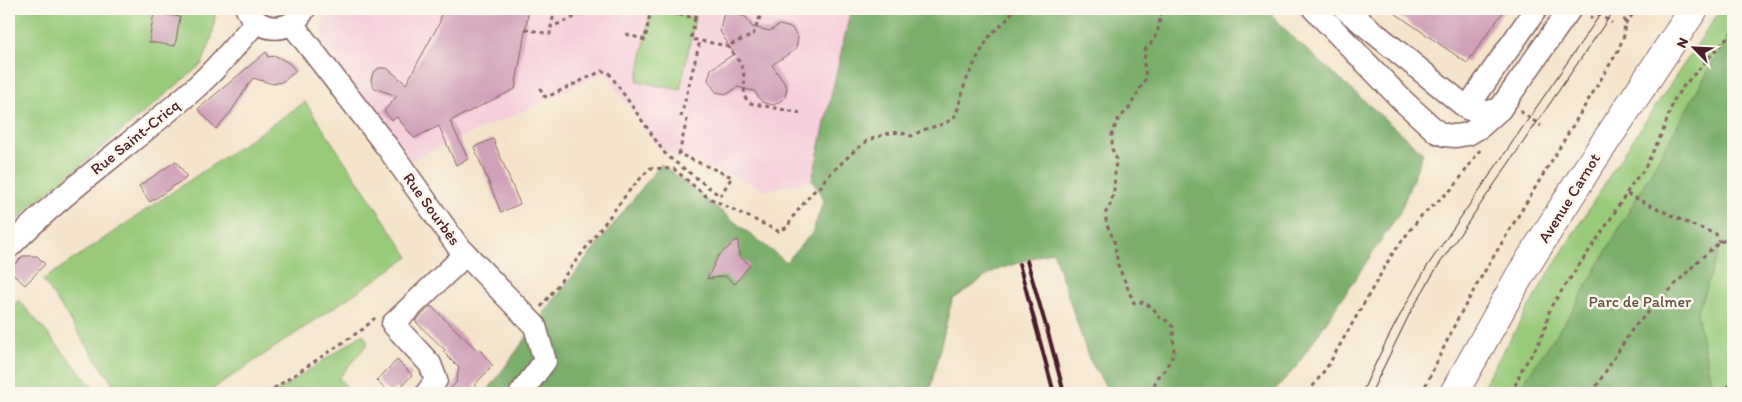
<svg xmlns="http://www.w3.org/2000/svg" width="1742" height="402" viewBox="0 0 1742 402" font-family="Itim,sans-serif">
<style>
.built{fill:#f5cfdb}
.green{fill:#98ca7a;stroke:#717452}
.forest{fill:#7aae6a;stroke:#62664a}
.building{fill:#cfa0b8}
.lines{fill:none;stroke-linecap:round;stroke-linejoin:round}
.minor-casing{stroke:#866463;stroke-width:25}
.major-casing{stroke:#866463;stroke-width:30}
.path{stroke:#866463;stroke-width:3;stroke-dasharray:4 4;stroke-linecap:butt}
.minor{stroke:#fff;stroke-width:22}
.major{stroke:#fff;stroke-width:28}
.tram{stroke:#4a1f2b;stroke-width:1}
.rail{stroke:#4a1f2b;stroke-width:4}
.labels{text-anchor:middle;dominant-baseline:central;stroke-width:5;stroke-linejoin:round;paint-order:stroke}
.street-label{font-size:16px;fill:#4a1f2b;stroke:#fbf7ec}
.park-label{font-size:16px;fill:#615243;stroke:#fbf7ec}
</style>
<rect width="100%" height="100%" fill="#fbf7ec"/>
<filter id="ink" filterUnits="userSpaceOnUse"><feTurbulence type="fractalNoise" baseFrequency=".02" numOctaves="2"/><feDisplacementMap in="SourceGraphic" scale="10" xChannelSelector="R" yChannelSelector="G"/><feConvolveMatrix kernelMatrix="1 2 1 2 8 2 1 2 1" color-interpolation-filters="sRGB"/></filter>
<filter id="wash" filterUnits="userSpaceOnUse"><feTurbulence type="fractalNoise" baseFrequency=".0096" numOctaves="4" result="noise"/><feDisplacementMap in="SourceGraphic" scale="20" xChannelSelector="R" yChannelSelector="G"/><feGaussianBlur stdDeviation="1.12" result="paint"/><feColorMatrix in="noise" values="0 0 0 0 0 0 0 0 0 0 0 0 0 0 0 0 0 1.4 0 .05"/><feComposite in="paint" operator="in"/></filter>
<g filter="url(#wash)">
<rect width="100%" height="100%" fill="#f4e4cb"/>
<path class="built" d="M325 9H851L812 180 767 190 658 148 605 72 523 111 403 163 322 41Z"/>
<g class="green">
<path d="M9 9H216L212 38 202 64 28 209 9 229Z"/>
<path d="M651 9 695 18 680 90 637 81Z"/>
<path d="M1721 9H1733V393H1479L1544 281 1622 156Z"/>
<path d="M305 102 409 257 207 393H119L43 280Z"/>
<path d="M19 300 98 393H9V309Z"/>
<path d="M363 334 368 343 339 378 352 393H275Z"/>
</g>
<g class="forest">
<path d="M851 9H1267L1290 35 1423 153 1400 212 1296 367 1272 393H1110L1089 359 1053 251 994 271 952 300 929 393H486L553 301 661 164 786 262 812 233 824 200 812 180Z"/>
<path d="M1733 27V245H1721L1697 313 1713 393H1516L1573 310Z"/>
</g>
<g id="blocks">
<g class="building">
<path d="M441 9H529L515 89 450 121 468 159 456 165 439 126 414 138 397 117 392 120 384 111 397 96 374 88 371 80 373 73 379 68H387L406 84 440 22Z"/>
<path d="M1389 9H1505L1467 63Z"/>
<path d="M724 11 746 17 752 27 770 31 779 25 792 28 798 38 796 49 772 65 787 87 785 98 774 105 762 102 754 91 738 87 727 94 716 92 708 80 711 69 734 54 720 31Z"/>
<path d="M154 13 180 17 175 46 149 42Z"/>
<path d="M266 52 268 55 267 57 276 56 289 63 296 71 282 82 273 84 253 78 230 113 216 129 198 109Z"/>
<path d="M493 139 520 204 501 212 474 147Z"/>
<path d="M176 161 187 177 150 202 139 186Z"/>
<path d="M738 239 739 256 750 265 735 284 725 276 707 279 718 256Z"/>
<path d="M23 256H37L45 264 25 285 9 270Z"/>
<path d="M431 306 477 350 479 349 493 366 475 384 474 393H446L456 383 459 368 443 352 445 350 415 321Z"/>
<path d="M397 360 412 375 398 390 396 388 390 393 377 380Z"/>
</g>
</g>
</g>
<g filter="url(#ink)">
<use href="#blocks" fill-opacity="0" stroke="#866463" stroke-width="1"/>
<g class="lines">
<defs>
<g id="minor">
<path d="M247 9C259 34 292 34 304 9"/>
<path d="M1314 9 1403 101 1437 132 1445 135 1456 136 1468 134 1480 127 1500 109 1570 9"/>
<path d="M1345 9 1467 108C1480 114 1487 113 1500 109"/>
<path d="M292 24 388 148 457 245 535 326 545 361 521 393"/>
<path d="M1467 108 1536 9"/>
<path d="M9 247C66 189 133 143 194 89 217 69 236 45 256 22"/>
<path d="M427 393 436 380 430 364 393 324 466 254"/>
</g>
<path id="major" d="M1454 393 1519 277 1587 169 1694 9"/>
</defs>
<use href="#minor" class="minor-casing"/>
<use href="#major" class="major-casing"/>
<g class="path">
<path d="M555 9 551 27 594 9"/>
<path d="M763 9 753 35 727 46C743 64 746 72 744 96L750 103 800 113"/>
<path d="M808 9 824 13"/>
<path d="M1591 9 1612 23"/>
<path d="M695 18 691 39 727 46"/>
<path d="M1590 19 1596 12"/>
<path d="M1625 24 1637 9"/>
<path d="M525 29 550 34 551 27"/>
<path d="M626 34 645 40 651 9 695 18 697 9"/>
<path d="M540 88 544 96 547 97 602 71 609 73 666 155 720 196 732 177 679 154 687 119"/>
<path d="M1520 111 1541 126"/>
<path d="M681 117 700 41"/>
<path d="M1627 194 1692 225 1716 234 1720 242"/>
<path d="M541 307 629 191 650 168 674 169 707 197 778 231 788 227 791 219 813 192 821 186 825 179 852 153 867 141 885 134 899 132 912 136 923 130 946 123 956 115 965 83 977 58 991 34 1004 23 1015 9"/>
<path d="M267 393 363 329 375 318"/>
<path d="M1153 393 1156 378 1165 370 1174 353 1173 327 1167 321 1160 318 1153 308 1142 302 1134 303 1118 265 1114 240 1107 225 1105 214 1111 203 1114 190 1116 158 1112 149V134L1119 118 1128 110 1146 78 1144 64 1145 50 1154 40 1159 27 1161 9"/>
<path d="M1308 393 1329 364 1394 251 1421 216 1454 187 1480 150"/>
<path d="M1422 393 1457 320 1483 274 1618 51 1624 35 1625 9"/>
<path d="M1512 393 1522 369 1538 345 1546 325 1550 308 1608 223 1634 181 1644 170 1663 131 1674 100 1681 89 1733 31"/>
<path d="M1592 393 1633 328 1699 260 1720 242 1733 238"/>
<path d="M1722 393 1733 382"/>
</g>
<use href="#minor" class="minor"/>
<use href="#major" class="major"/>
<g class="tram">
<path d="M1362 393C1381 349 1404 307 1428 265L1604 9"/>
<path d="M1371 393 1410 313 1436 269 1615 9"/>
</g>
<g class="rail">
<path d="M1027 261 1050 340 1064 393"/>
<path d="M1019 264 1054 393"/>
</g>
</g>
</g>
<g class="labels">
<g class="street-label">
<text transform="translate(135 137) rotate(-39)">Rue Saint-Cricq</text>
<text transform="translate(1569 198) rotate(-58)">Avenue Carnot</text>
<text transform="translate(432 209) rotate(54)">Rue Sourbès</text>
</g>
<g class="park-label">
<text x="1640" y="301">Parc de Palmer</text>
</g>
</g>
<rect width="1742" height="402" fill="none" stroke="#fbf7ec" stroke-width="30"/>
<g transform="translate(1694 48) rotate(294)" stroke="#fbf7ec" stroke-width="4" paint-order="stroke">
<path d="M0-4L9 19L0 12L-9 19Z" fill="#4a1f2b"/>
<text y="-8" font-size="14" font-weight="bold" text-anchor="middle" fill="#4a1f2b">N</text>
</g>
</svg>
